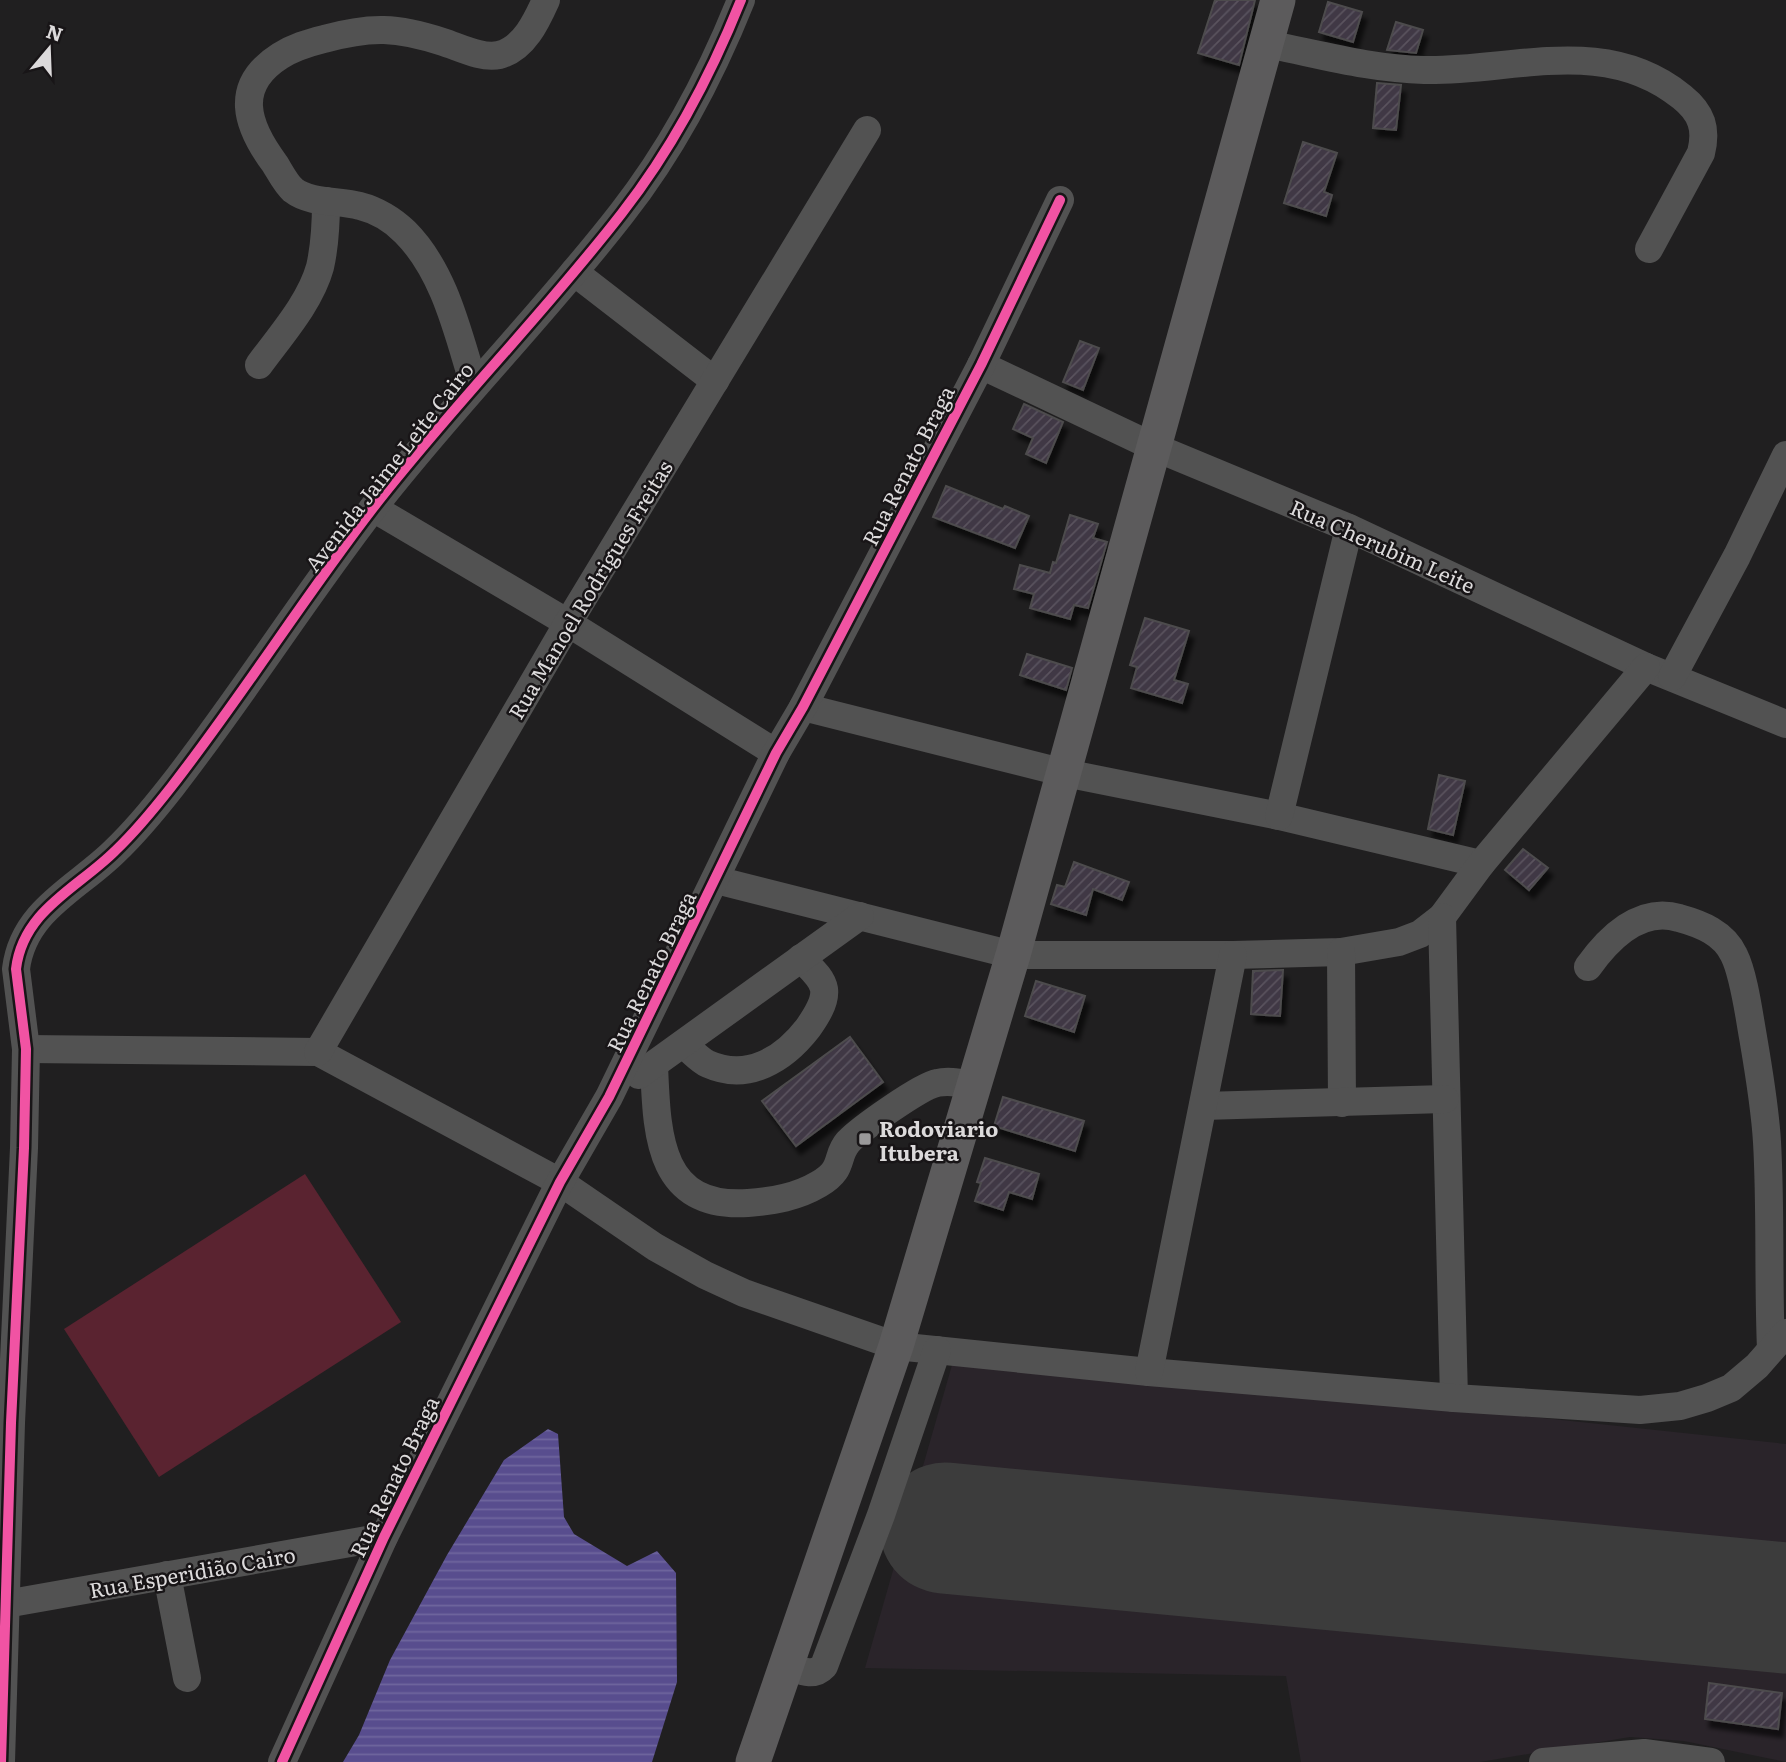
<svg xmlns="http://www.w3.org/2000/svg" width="1786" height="1762" viewBox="0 0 1786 1762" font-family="Literata,serif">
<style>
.built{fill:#2a242a}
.green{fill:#5a2330}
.water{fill:url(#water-rules)}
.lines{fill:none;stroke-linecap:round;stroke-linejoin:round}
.runway{stroke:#3c3c3c;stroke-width:131}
.building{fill:url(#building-hatch);stroke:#4d4c4d;stroke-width:2;filter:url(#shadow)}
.minor{stroke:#525252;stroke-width:28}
.major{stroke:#5c5b5c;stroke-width:35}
.cycleway-casing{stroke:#181517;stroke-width:15}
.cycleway{stroke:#f153a3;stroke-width:10}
.poi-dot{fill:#9a999a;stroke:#181517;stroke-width:2.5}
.labels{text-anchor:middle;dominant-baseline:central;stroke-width:5;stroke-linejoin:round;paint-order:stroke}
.street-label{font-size:21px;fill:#dcdadb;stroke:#181517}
.poi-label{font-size:21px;font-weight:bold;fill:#dcdadb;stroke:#181517;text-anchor:start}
</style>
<defs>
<pattern id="water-rules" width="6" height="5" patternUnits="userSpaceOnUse" patternTransform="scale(1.75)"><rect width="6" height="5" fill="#584d8e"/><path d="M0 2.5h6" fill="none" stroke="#6f669d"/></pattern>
<pattern id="building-hatch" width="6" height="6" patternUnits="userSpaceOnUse" patternTransform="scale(1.75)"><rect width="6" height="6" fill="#3f3744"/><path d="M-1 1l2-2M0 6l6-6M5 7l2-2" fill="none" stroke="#5a535e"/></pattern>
<filter id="shadow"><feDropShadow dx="4.5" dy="8" stdDeviation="2" flood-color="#0009"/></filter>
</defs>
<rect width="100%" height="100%" fill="#201f20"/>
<path class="built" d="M952 1365 1505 1414 1786 1444V1762L1684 1741 1630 1737 1480 1762H1301L1286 1676 865 1668Z"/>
<path class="green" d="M305 1174 401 1322 159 1477 64 1329Z"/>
<path class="water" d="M548 1429 558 1434 564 1517 574 1534 627 1566 657 1551 676 1573 677 1682 652 1762H343L359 1735 390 1660 447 1555 504 1460Z"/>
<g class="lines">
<path class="runway" d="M945 1528 1786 1608"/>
</g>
<g class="building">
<path d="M1215 0H1255L1239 65 1198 53Z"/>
<path d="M1328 2 1362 12 1353 42 1319 32Z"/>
<path d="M1396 22 1423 30 1416 53 1387 50Z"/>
<path d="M1377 83 1401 85 1396 130 1373 128Z"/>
<path d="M1303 142 1337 153 1324 192 1332 195 1326 216 1284 203Z"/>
<path d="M1080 341 1099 348 1083 390 1063 382Z"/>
<path d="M1024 404 1063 422 1046 463 1026 454 1033 438 1013 429Z"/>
<path d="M946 486 1003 509 1005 506 1029 516 1015 548 933 517Z"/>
<path d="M1070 515 1098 524 1093 538 1107 542 1088 608 1074 605 1070 619 1030 608 1034 594 1014 589 1020 565 1050 573 1053 562 1056 563Z"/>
<path d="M1145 618 1189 631 1174 680 1188 684 1182 703 1131 688 1137 667 1130 665Z"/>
<path d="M1027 654 1072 668 1066 690 1020 675Z"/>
<path d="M1439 775 1465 781 1453 835 1428 829Z"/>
<path d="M1523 849 1548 868 1529 890 1505 870Z"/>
<path d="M1074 862 1129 882 1122 900 1093 889 1086 915 1051 904 1057 885 1065 887Z"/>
<path d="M1283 970 1280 1016 1251 1014 1253 971Z"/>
<path d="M1036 981 1085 996 1074 1032 1025 1016Z"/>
<path d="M850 1037 883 1082 796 1146 762 1101Z"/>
<path d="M1003 1097 1084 1121 1075 1151 994 1126Z"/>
<path d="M985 1158 1039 1174 1032 1199 1009 1192 1003 1210 975 1201 981 1183 977 1182Z"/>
<path d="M1709 1683 1782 1693 1778 1729 1705 1719Z"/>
</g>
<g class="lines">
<g class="minor">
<path d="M1266 44C1318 54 1371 69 1424 70 1512 72 1605 34 1682 97 1702 113 1707 129 1701 153L1649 249"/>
<path d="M574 272 715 381"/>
<path d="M259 365C280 336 310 303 320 267 325 245 326 223 326 201"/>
<path d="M981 365 1154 447 1349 528 1646 667 1786 724"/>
<path d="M474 385C458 334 445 272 405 232 393 220 376 210 360 206 339 200 311 204 293 190 286 184 280 172 275 164 246 125 233 86 280 56 294 47 308 43 324 39 371 26 397 27 443 42 459 47 482 59 499 55 524 49 537 20 546 0"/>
<path d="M373 508 568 623 776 753"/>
<path d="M1672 677 1737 556 1786 455"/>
<path d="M803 707 1065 773 1279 816 1481 864"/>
<path d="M1279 816 1349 528"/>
<path d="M716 880 1013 955H1233L1341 952 1399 942 1420 934 1442 917 1481 864 1646 667"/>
<path d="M1442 917 1454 1398"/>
<path d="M1341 952 1342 1103"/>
<path d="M1588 967C1608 939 1640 906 1679 918 1701 924 1724 933 1734 955 1744 975 1749 1015 1753 1037 1759 1072 1765 1107 1767 1142 1771 1211 1768 1280 1771 1349"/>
<path d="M683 1044C691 1050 699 1060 708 1064 748 1082 784 1059 808 1028 815 1018 826 1002 824 989 822 977 809 967 801 958"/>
<path d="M26 1049 318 1052 560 1182 655 1247 705 1275 744 1293 896 1346 1149 1372 1454 1398 1640 1410 1680 1406 1707 1398 1731 1388 1757 1366 1786 1333"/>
<path d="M318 1052 568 623 867 130"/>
<path d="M654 1065C657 1133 657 1209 748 1203 774 1201 797 1197 819 1184 845 1169 835 1157 848 1142 860 1129 921 1086 937 1083 949 1080 961 1083 974 1085"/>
<path d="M639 1075 860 916"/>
<path d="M1203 1106 1445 1099"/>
<path d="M1149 1372 1233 955"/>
<path d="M167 1575 187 1678"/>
<path d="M0 1605 384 1537"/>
<path d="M785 1665C800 1670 813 1678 824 1666L881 1515 937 1350"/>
<path d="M1 1762 11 1423 24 1148 26 1049 16 969C23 910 78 888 115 851 136 831 154 809 172 786 242 696 303 599 373 508 452 406 543 315 622 213 672 149 711 75 741 0"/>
<path d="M282 1762 384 1537 560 1182 609 1097 776 753 803 707 981 365 1060 200"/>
<path d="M1543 1762 1644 1753 1711 1762"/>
</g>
<path class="major" d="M753 1762 896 1346 1013 955 1278 0"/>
<defs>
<g id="cycleway">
<path d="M1 1762 11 1423 24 1148 26 1049 16 969C23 910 78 888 115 851 136 831 154 809 172 786 242 696 303 599 373 508 452 406 543 315 622 213 672 149 711 75 741 0"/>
<path d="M282 1762 384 1537 560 1182 609 1097 776 753 803 707 981 365 1060 200"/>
</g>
</defs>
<use href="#cycleway" class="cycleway-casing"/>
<use href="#cycleway" class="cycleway"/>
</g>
<rect class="poi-dot" x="858" y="1132" width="14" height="14" rx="3.5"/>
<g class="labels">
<g class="street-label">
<text transform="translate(907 465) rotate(-63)">Rua Renato Braga</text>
<text transform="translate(388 466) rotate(-52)">Avenida Jaime Leite Cairo</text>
<text transform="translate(1383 545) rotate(24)">Rua Cherubim Leite</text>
<text transform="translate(589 589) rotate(-59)">Rua Manoel Rodrigues Freitas</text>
<text transform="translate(650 971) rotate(-64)">Rua Renato Braga</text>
<text transform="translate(393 1476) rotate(-64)">Rua Renato Braga</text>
<text transform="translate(192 1571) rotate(-10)">Rua Esperidião Cairo</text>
</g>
<g class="poi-label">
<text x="879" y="1127">Rodoviario<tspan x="879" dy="24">Itubera</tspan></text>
</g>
</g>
<g transform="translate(49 49) rotate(19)" stroke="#181517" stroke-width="5" paint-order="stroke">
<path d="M0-5L12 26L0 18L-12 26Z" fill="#dcdadb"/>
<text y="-10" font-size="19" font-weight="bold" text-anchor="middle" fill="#dcdadb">N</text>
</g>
</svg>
